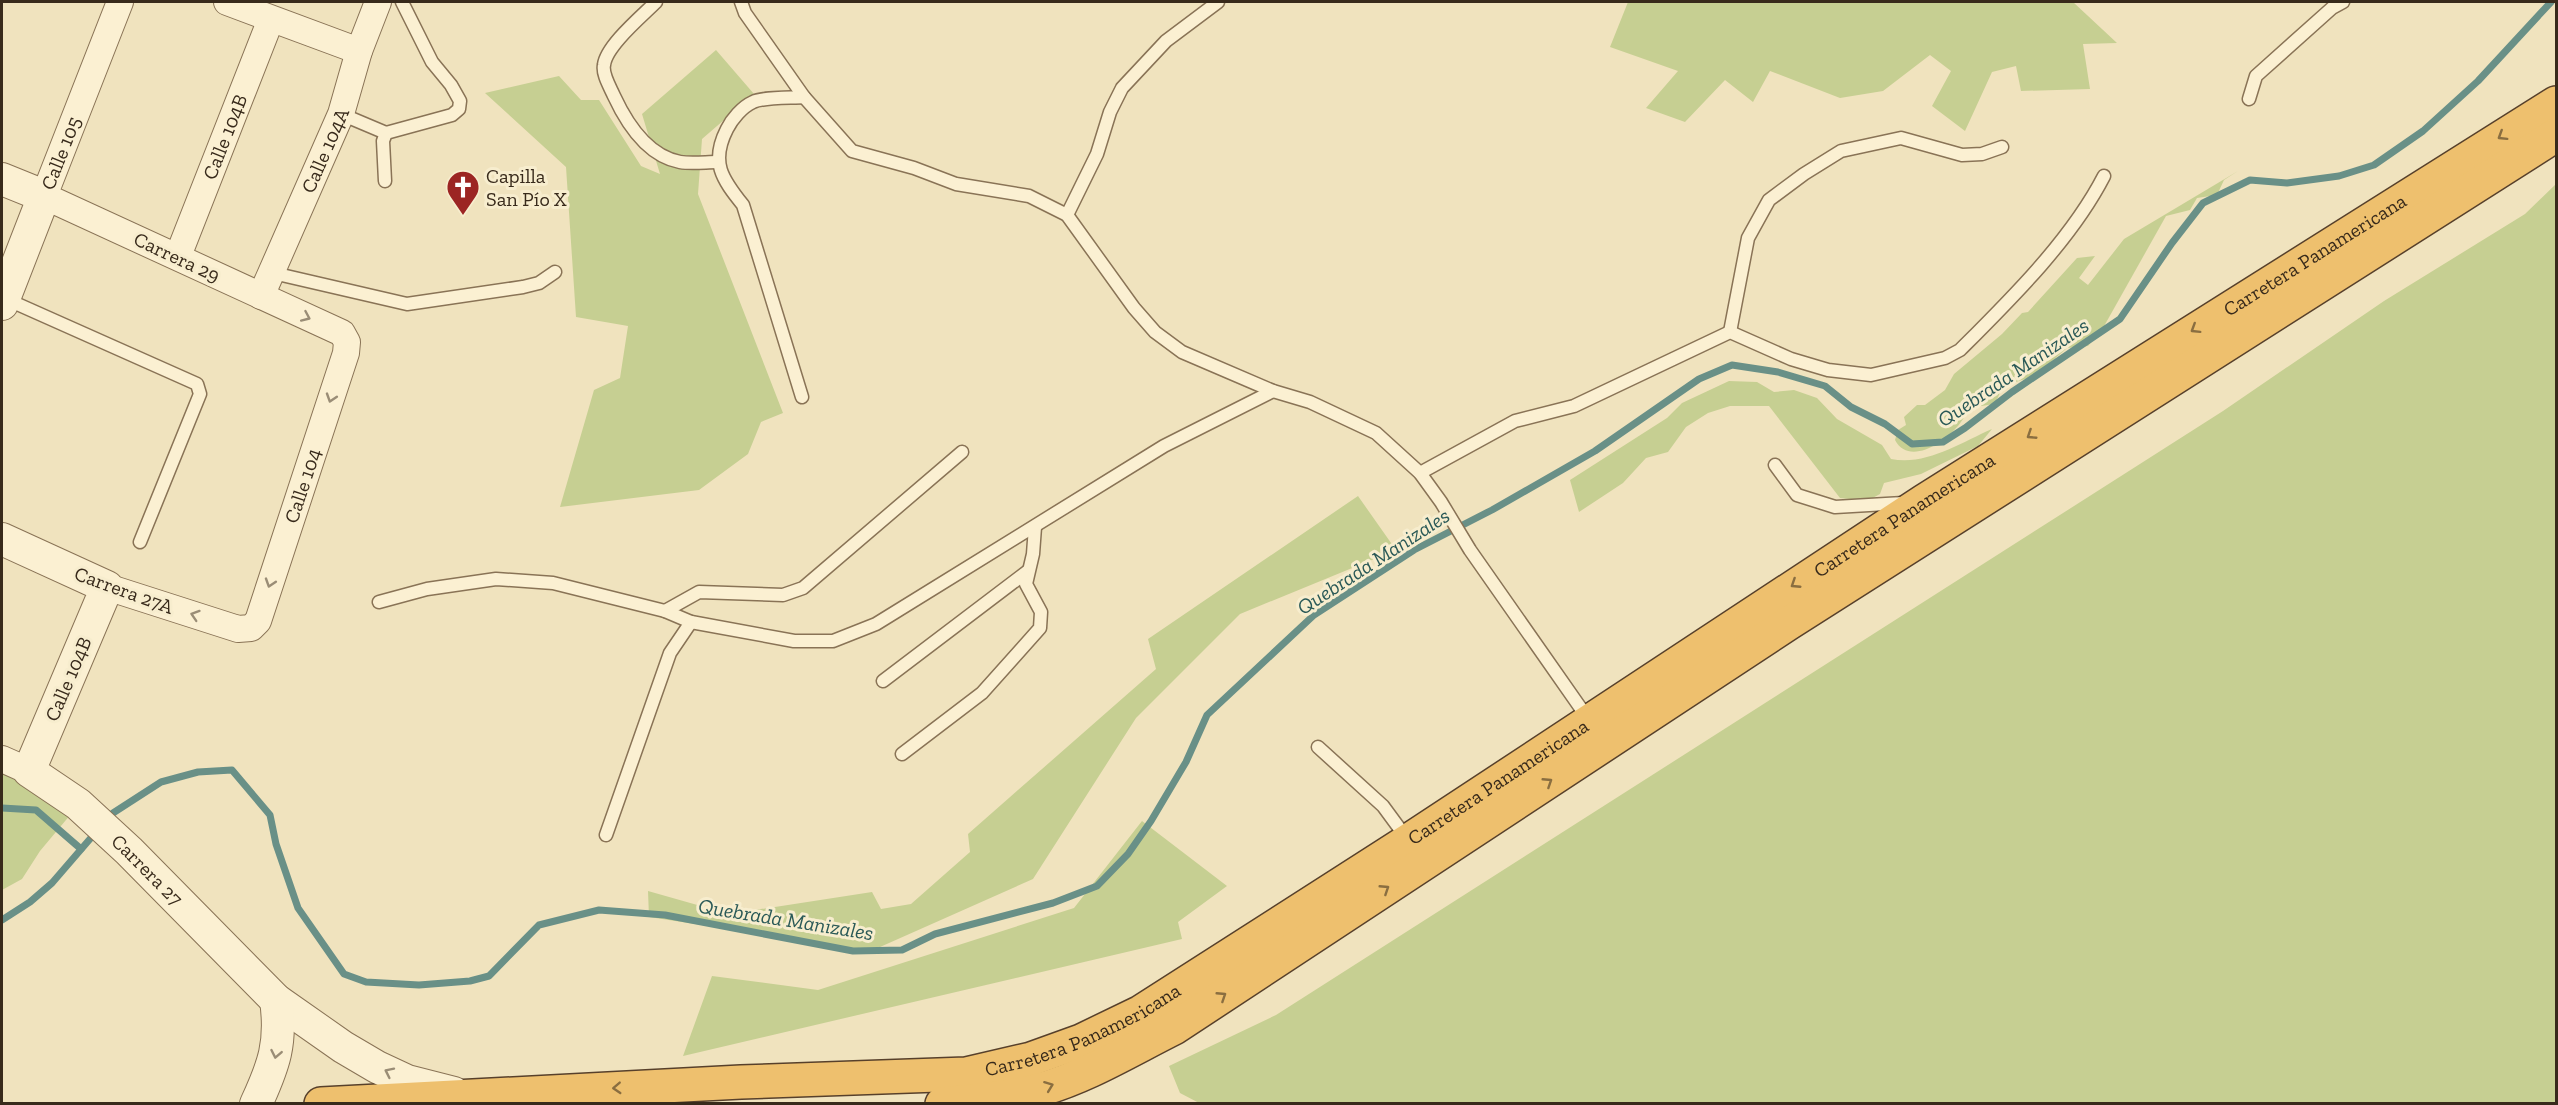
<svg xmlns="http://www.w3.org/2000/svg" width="2558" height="1105" viewBox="0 0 2558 1105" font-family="'Zilla Slab',serif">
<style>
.green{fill:#c6cf92}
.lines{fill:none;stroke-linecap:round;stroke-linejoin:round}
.stream{stroke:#699087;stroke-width:7}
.service-casing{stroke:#897356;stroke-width:15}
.minor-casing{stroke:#897356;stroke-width:28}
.tertiary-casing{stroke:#897356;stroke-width:34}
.trunk-casing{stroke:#57402b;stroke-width:36}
.service{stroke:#fbf0d2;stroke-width:12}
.minor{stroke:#fbf0d2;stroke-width:26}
.tertiary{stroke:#fbf0d2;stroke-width:32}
.trunk{stroke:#eec06e;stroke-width:33}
.oneway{stroke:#8a6e40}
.oneway2{stroke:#9a8d76}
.labels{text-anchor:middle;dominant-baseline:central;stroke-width:6;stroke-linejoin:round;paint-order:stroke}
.street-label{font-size:20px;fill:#382a1b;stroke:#f7edce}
.poi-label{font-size:20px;fill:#382a1b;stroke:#f7edce;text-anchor:start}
.water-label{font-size:21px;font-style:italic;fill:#2a5957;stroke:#f7edce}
</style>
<rect width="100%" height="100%" fill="#f0e3be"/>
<g class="green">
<path d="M1628 2H2073L2117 43 2083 44 2090 89 2021 91 2016 66 1992 72 1965 131 1932 106 1951 71 1930 55 1883 91 1840 98 1770 71 1753 102 1725 80 1685 122 1646 108 1678 71 1610 47Z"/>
<path d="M716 50 754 94 702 139 698 194 783 413 761 422 748 454 699 490 560 507 594 390 620 378 628 326 576 317 566 167 485 93 559 76 581 100H599L641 166 660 174 642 114Z"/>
<path d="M2238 171 2224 180 2217 195 2197 198 2190 210 2166 216 2103 328 2088 346 2067 348 2035 376 2003 386 1995 404C1988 405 1978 406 1972 409 1966 412 1962 422 1957 427 1943 443 1909 466 1895 440L1898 430 1906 425 1904 417 1917 405H1925L1945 390 1954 374 2002 334 2022 313 2028 312 2077 258 2095 256 2079 278 2088 285 2124 239Z"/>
<path d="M2556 184V1103L1201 1104 1180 1093 1169 1066 1276 1015 2223 411 2384 301 2525 214Z"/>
<path d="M1729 381 1757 382 1774 392 1794 390 1817 398 1837 419 1882 445 1891 459C1926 466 1960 443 1992 429L1978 446 1921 474 1884 483 1880 494 1867 501 1840 498 1769 406H1730L1708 413 1686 427 1668 452 1646 458 1623 483 1579 512 1570 480 1667 418 1682 403Z"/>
<path d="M1358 496 1396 550 1240 614 1136 718 1033 879 871 951 649 917 648 891 729 914 872 892 881 909 911 904 970 852 968 834 1156 669 1148 639Z"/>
<path d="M2 772 76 808 40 851 22 879 2 890Z"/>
<path d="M1142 821 1227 886 1178 922 1182 939 683 1056 712 976 818 990 1074 908Z"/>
</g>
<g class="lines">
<g class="stream">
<path d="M2 808 36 810 81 849"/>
<path d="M107 820 113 813 161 782 198 772 232 770 270 815 276 844 298 908 344 974 366 982 419 985 470 981 489 976 539 925 599 910 665 915 853 951 902 950 935 934 1053 903 1097 886 1128 854 1151 821 1186 762 1207 715 1314 615 1414 550 1492 510 1595 451 1699 379 1732 365 1778 372 1825 386 1851 407 1885 424 1912 444 1943 442 1965 428 2012 392 2120 319 2172 243 2203 203 2250 180 2287 183 2339 176 2374 165 2423 131 2478 81 2551 2"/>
<path d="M2 920 30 902 52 883 96 832"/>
</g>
<defs>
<g id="service">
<path d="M656 2C642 16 606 46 604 65 602 74 610 87 614 96 627 124 648 156 680 162 692 164 706 162 717 162"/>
<path d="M741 2 745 13 804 97 852 151 914 168 956 184 1029 196 1067 215 1134 308 1155 332 1182 352 1273 391 1310 402 1376 433 1420 473 1441 502 1470 550 1589 720"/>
<path d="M2249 99 2256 76 2332 8 2343 2"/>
<path d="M341 114 386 133"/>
<path d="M385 181 383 141 386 133 452 115 459 109 460 101 451 85 432 62 402 2"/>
<path d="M1067 215 1097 154 1110 112 1122 88 1166 41 1218 2"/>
<path d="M273 273 407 304 523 287 539 283 555 272"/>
<path d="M6 299 197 384 200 394 140 542"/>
<path d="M1730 332 1748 238 1769 200 1804 174 1841 151 1901 138 1962 155 1982 154 2002 147"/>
<path d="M802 397 743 205C722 179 710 162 727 129 732 119 742 107 753 102 763 97 791 98 804 97"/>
<path d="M1775 465 1797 495 1835 507 1903 503"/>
<path d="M1420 473 1515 421 1574 406 1730 332 1791 359 1828 370 1871 375 1945 358 1960 350C2011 299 2071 240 2104 176"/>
<path d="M379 602 427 589 496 579 553 583 665 611 691 622 794 641H833L876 624 1164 446 1273 391"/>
<path d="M665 611 699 592 783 595 803 588 962 452"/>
<path d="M883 681 1028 571"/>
<path d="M1318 747 1383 806 1408 840"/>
<path d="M902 754 982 693 1040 628 1041 612 1026 584 1033 554 1035 527"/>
<path d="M606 835 670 653 691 622"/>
</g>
<g id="minor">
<path d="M227 2 359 51"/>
<path id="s1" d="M178 256 271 19"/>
<path id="s2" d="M261 296 341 114 359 51 378 2"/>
<path id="s3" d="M107 587 238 629 251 628 258 621 346 353 347 342 342 333 44 196 120 2"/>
<path d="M2 759 29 771"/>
</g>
<g id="tertiary">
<path d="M2 179 44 196 2 304"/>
<path id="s4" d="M2 539 107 587 29 771 78 804 129 851 276 1000 343 1047 377 1067 407 1081 454 1093"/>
<path d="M256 1104C274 1065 282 1043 276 1000"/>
</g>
<g id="trunk">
<path id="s5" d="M321 1104 741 1082 966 1074 1031 1059 1081 1041 1141 1012 1408 841 1924 501 2556 103"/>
<path d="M942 1104C974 1101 1008 1098 1039 1090 1086 1077 1130 1050 1174 1028L1789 623 2556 135"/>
</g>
</defs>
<use href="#service" class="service-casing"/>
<use href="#minor" class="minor-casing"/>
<use href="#tertiary" class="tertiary-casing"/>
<use href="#trunk" class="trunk-casing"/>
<use href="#service" class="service"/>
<use href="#minor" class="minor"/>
<use href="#tertiary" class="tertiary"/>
<use href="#trunk" class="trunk"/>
</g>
<defs><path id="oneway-chevron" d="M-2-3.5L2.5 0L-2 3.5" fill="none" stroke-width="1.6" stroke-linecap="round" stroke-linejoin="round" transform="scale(1.5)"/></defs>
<g class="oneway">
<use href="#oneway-chevron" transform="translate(2502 136) rotate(148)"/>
<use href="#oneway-chevron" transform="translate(2195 329) rotate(148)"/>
<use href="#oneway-chevron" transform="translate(2031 435) rotate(147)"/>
<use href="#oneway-chevron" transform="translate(1795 584) rotate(147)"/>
<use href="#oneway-chevron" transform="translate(1548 782) rotate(-33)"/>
<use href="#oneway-chevron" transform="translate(1385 889) rotate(-33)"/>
<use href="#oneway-chevron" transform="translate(1222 996) rotate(-33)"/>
<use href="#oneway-chevron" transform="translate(1049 1086) rotate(-21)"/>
<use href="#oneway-chevron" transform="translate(617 1088) rotate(177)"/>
</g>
<g class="oneway2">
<use href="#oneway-chevron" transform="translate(306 317) rotate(24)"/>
<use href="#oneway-chevron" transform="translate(331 398) rotate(108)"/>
<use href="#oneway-chevron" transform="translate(270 583) rotate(108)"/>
<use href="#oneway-chevron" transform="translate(195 615) rotate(-162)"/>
<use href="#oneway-chevron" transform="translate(276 1054) rotate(101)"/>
<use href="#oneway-chevron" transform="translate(389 1072) rotate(-154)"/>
</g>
<defs>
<symbol id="church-pin" viewBox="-11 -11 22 30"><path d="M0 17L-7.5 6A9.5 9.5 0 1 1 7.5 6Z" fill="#9c2523" stroke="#f7edce"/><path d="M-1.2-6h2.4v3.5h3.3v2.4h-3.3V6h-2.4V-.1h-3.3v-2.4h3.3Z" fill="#fff"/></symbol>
</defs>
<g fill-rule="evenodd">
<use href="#church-pin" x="444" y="168" width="38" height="52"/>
</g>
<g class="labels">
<g class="street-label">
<text stroke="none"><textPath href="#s1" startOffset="128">Calle 104B</textPath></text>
<text stroke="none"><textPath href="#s2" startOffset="159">Calle 104A</textPath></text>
<text stroke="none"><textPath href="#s3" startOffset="838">Calle 105</textPath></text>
<text stroke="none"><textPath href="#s5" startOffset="2229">Carretera Panamericana</textPath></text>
<text transform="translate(177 257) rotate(25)">Carrera 29</text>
<text stroke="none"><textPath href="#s3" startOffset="303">Calle 104</textPath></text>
<text stroke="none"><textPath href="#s5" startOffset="1743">Carretera Panamericana</textPath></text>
<text transform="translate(124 590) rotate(20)">Carrera 27A</text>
<text transform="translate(68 679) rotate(-67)">Calle 104B</text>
<text stroke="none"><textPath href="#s5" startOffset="1257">Carretera Panamericana</textPath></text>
<text stroke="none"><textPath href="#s4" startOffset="470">Carrera 27</textPath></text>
<text stroke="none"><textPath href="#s5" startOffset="771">Carretera Panamericana</textPath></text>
</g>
<g class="poi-label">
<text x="486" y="176">Capilla<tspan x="486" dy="23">San Pío X</tspan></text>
</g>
<g class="water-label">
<text transform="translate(2013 372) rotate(-34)">Quebrada Manizales</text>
<text transform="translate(1373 561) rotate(-33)">Quebrada Manizales</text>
<text transform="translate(786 919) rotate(9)">Quebrada Manizales</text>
</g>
</g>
<rect width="2558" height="1105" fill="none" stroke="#382a1b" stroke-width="6"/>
</svg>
